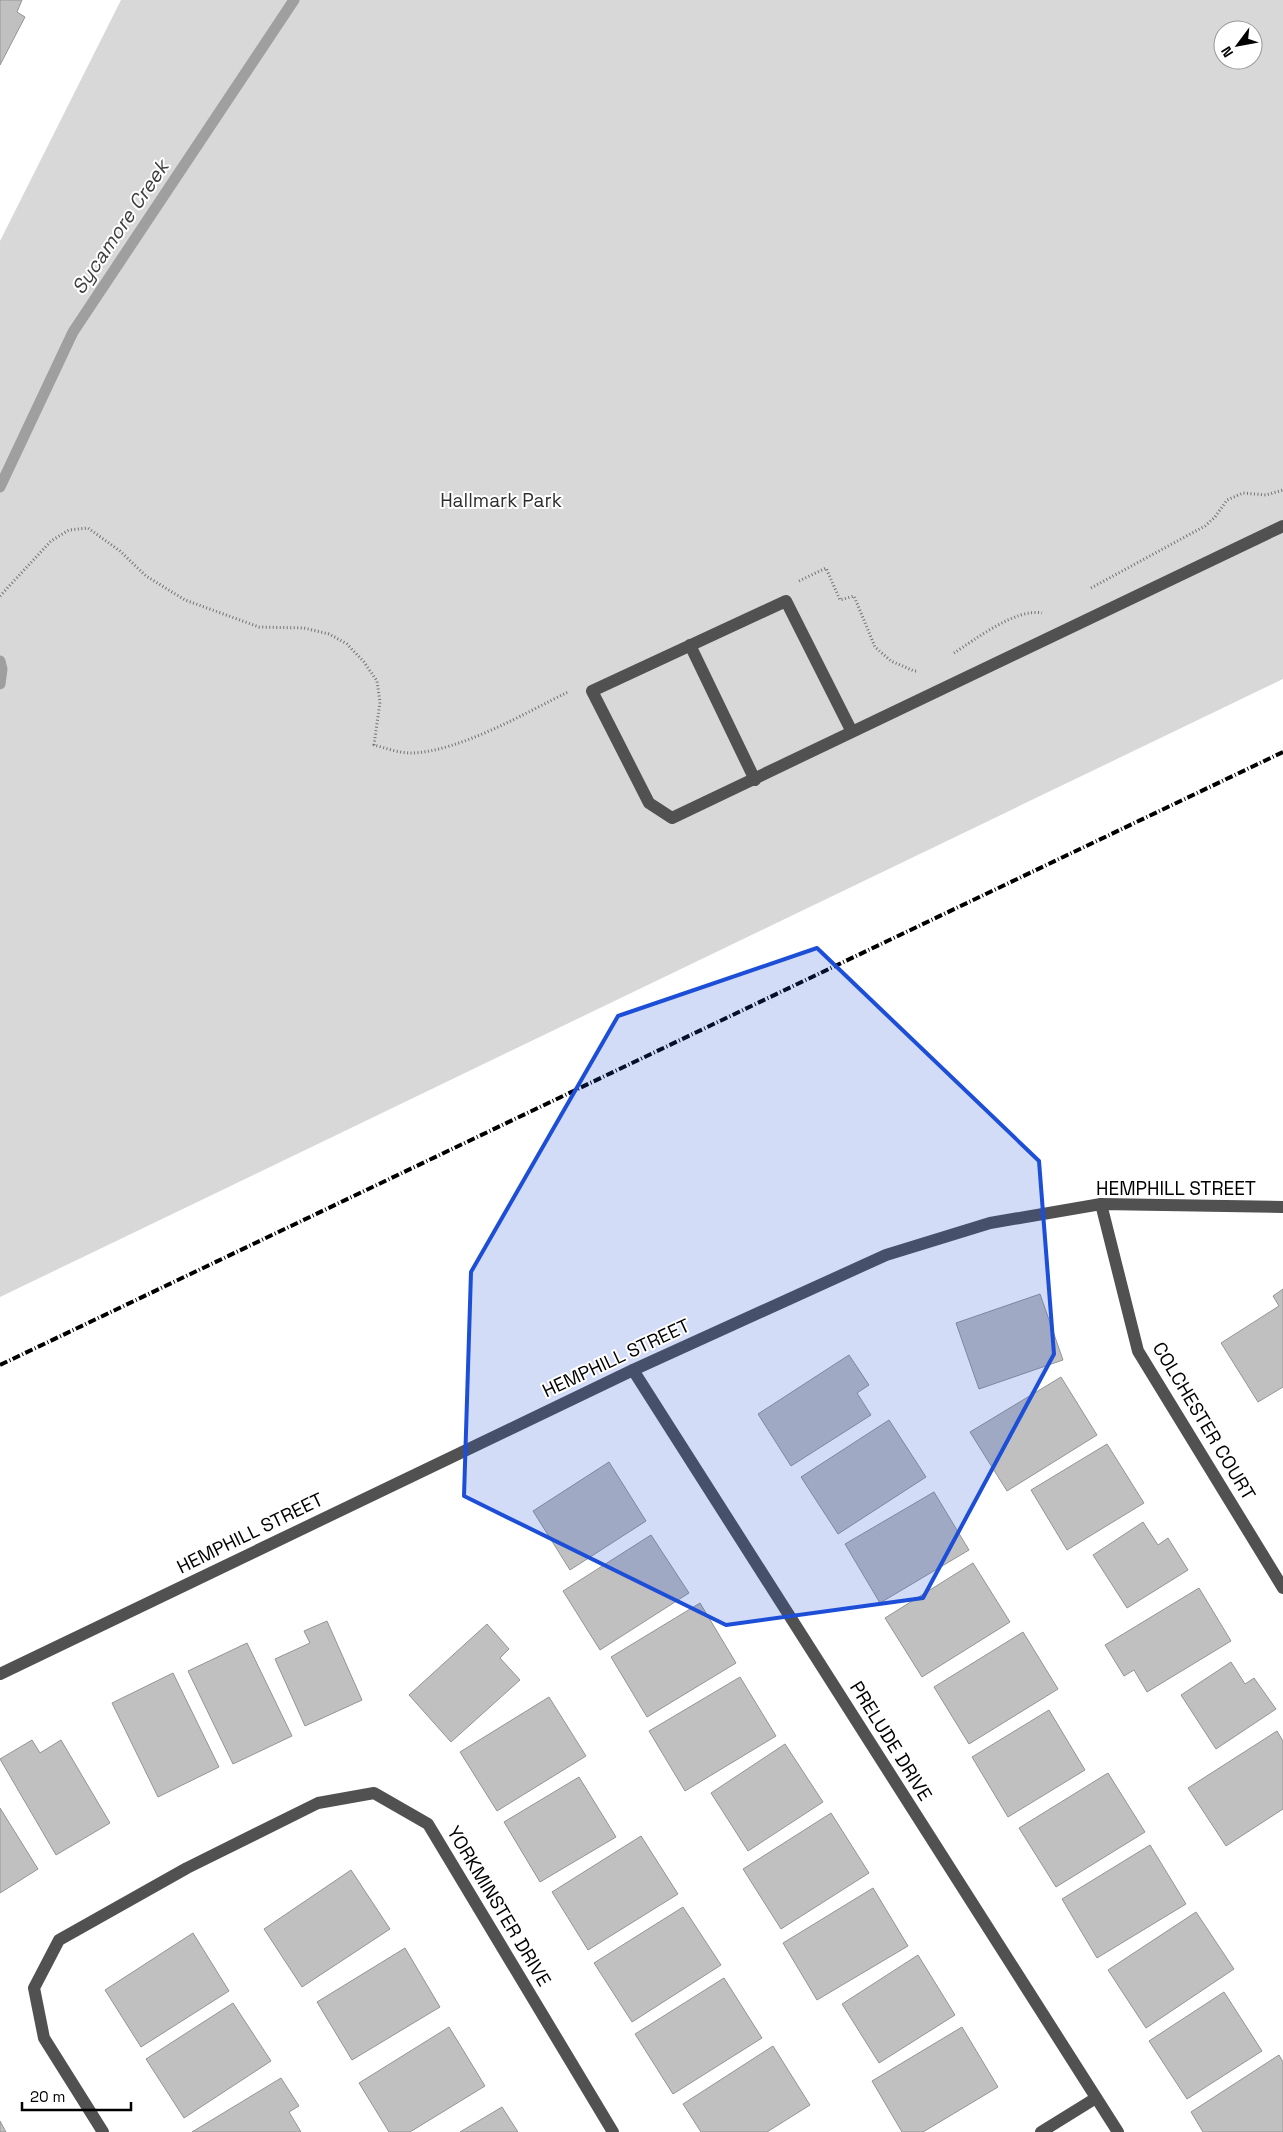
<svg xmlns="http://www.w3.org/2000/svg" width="1283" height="2132" viewBox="0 0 1283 2132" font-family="'Space Grotesk',sans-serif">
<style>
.green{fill:#d8d8d8;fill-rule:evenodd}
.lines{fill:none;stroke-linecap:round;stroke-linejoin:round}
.stream{stroke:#9f9f9f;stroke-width:11}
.building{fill:#c0c0c0;stroke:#959595}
.path{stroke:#737373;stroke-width:3;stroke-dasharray:1 2.5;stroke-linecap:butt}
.minor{stroke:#515151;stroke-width:12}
.rail{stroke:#000;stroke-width:4;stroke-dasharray:8 2.5 1 2.5;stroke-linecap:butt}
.marked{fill:#1d4ed8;fill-opacity:0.2;stroke:#1d4ed8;stroke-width:4;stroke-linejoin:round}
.labels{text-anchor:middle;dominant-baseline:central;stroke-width:4;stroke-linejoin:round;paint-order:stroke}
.park-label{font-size:19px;fill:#2f2f2f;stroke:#fff}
.street-label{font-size:19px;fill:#000;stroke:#fff}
.water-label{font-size:20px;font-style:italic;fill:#404040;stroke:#fff}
</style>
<rect width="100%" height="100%" fill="#fff"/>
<path class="green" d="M121 0H1283V679L0 1297V241ZM1223 30H1253V60H1223Z"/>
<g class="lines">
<g class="stream">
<path d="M0 487 73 332 294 0"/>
<path d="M0 661 2 669 0 684"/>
</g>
</g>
<g class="building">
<path d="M0 0H22L17 12 25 17 0 65Z"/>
<path d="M1283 1289V1387L1258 1402 1221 1343 1279 1306 1273 1296Z"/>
<path d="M1040 1294 1063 1360 979 1389 956 1323Z"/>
<path d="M849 1355 869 1385 857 1393 871 1415 791 1466 758 1414Z"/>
<path d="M1061 1377 1097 1435 1007 1491 970 1432Z"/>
<path d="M889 1420 926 1477 838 1534 801 1477Z"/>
<path d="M1107 1444 1144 1503 1067 1550 1031 1490Z"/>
<path d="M609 1462 646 1521 570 1570 533 1511Z"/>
<path d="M934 1492 969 1550 880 1603 845 1544Z"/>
<path d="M1143 1522 1158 1545 1168 1538 1188 1570 1127 1608 1093 1555Z"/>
<path d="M651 1535 689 1593 600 1650 563 1591Z"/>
<path d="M973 1563 1010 1622 922 1677 885 1618Z"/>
<path d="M1199 1588 1231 1641 1147 1692 1134 1670 1124 1676 1105 1645Z"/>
<path d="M700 1603 736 1663 647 1717 611 1657Z"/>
<path d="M327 1621 362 1700 305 1726 275 1659 310 1643 304 1631Z"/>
<path d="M487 1624 509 1649 500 1658 520 1680 451 1742 409 1695Z"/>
<path d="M1023 1632 1058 1689 969 1744 934 1687Z"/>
<path d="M247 1643 292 1736 233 1764 188 1671Z"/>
<path d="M1231 1662 1245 1684 1254 1678 1276 1709 1216 1749 1181 1695Z"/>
<path d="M173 1673 219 1767 158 1797 112 1703Z"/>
<path d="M740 1677 776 1736 685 1791 649 1731Z"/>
<path d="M549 1697 586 1756 497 1811 460 1752Z"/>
<path d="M1049 1710 1085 1770 1008 1817 972 1757Z"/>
<path d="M1277 1731 1283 1741V1809L1226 1846 1188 1788Z"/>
<path d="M32 1740 40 1753 61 1740 110 1823 56 1855 0 1759Z"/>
<path d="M785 1744 823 1802 748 1851 711 1793Z"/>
<path d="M1108 1773 1145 1832 1056 1887 1019 1828Z"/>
<path d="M579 1777 616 1837 540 1882 504 1822Z"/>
<path d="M0 1808 38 1869 0 1893Z"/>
<path d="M831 1813 869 1873 781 1929 743 1869Z"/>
<path d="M641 1836 678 1894 588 1950 552 1892Z"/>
<path d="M1150 1845 1186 1904 1097 1958 1062 1899Z"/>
<path d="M351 1870 390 1929 302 1987 264 1929Z"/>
<path d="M873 1888 908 1946 817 2000 783 1943Z"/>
<path d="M683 1907 721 1965 632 2022 594 1963Z"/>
<path d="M1196 1912 1234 1969 1146 2028 1108 1970Z"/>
<path d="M193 1933 229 1991 141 2047 105 1990Z"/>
<path d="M405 1948 440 2007 352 2060 317 2002Z"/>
<path d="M918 1955 955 2015 879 2063 842 2004Z"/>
<path d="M724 1978 762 2038 673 2094 635 2034Z"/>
<path d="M1224 1992 1262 2051 1187 2099 1149 2041Z"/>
<path d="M233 2003 271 2061 184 2118 146 2059Z"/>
<path d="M449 2027 485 2086 410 2132H389L359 2083Z"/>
<path d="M962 2027 998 2087 923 2132H902L872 2081Z"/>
<path d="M773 2046 810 2105 767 2132H701L683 2104Z"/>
<path d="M1279 2055 1283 2062V2132H1203L1191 2112Z"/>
<path d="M281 2078 299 2106 289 2112 301 2132H192Z"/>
<path d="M502 2107 518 2132H460Z"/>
<path d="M0 2121 6 2132H0Z"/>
</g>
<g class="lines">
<g class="path">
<path d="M799 581 826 568 840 600 854 596 875 647 891 661 914 671H917"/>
<path d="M1091 588 1205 526 1215 517 1227 500 1243 493 1266 495 1283 490"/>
<path d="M0 596 51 541 69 530 88 528 120 551 146 576 185 600 259 627 304 628 329 634 347 644 364 662 377 681 380 702 374 745C385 748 399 753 411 753 459 752 525 713 568 692"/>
<path d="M954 653C976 639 1016 608 1042 613"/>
</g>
<g class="minor">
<path d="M690 645 755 780"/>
<path d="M852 732 786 601 592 691 649 803 672 818 1283 526"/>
<path d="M1101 1204 1138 1351 1283 1588"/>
<path d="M633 1370 1118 2132"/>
<path d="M0 1674 633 1370 886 1255 990 1223 1101 1204 1283 1207"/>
<path d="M103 2132 44 2038 34 1988 59 1940 187 1868 318 1803 374 1793 428 1824 613 2132"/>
<path d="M1041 2132 1096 2098"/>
</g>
<path class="rail" d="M0 1365 1283 752"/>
</g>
<path class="marked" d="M817 948 1039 1161 1054 1354 923 1598 726 1625 464 1496 471 1272 618 1016Z"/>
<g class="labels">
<g class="park-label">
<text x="501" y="500">Hallmark Park</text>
</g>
<g class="street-label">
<text x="1176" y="1188">HEMPHILL STREET</text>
<text transform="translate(616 1358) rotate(-25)">HEMPHILL STREET</text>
<text transform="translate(1204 1421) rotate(59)">COLCHESTER COURT</text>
<text transform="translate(250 1533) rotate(-26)">HEMPHILL STREET</text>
<text transform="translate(891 1741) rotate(58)">PRELUDE DRIVE</text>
<text transform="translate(499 1906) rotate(59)">YORKMINSTER DRIVE</text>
</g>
<g class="water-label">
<text transform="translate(120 227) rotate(-56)">Sycamore Creek</text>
</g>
</g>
<g transform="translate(1238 45) rotate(238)"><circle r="24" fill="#ffffff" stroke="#999999"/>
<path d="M0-4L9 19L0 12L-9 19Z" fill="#000000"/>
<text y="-8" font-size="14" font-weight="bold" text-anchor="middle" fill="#000000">N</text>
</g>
<path d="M22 2102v8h109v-8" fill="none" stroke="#000000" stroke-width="2.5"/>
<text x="30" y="2102" font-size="15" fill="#000000" stroke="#ffffff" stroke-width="4" paint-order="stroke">20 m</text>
</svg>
